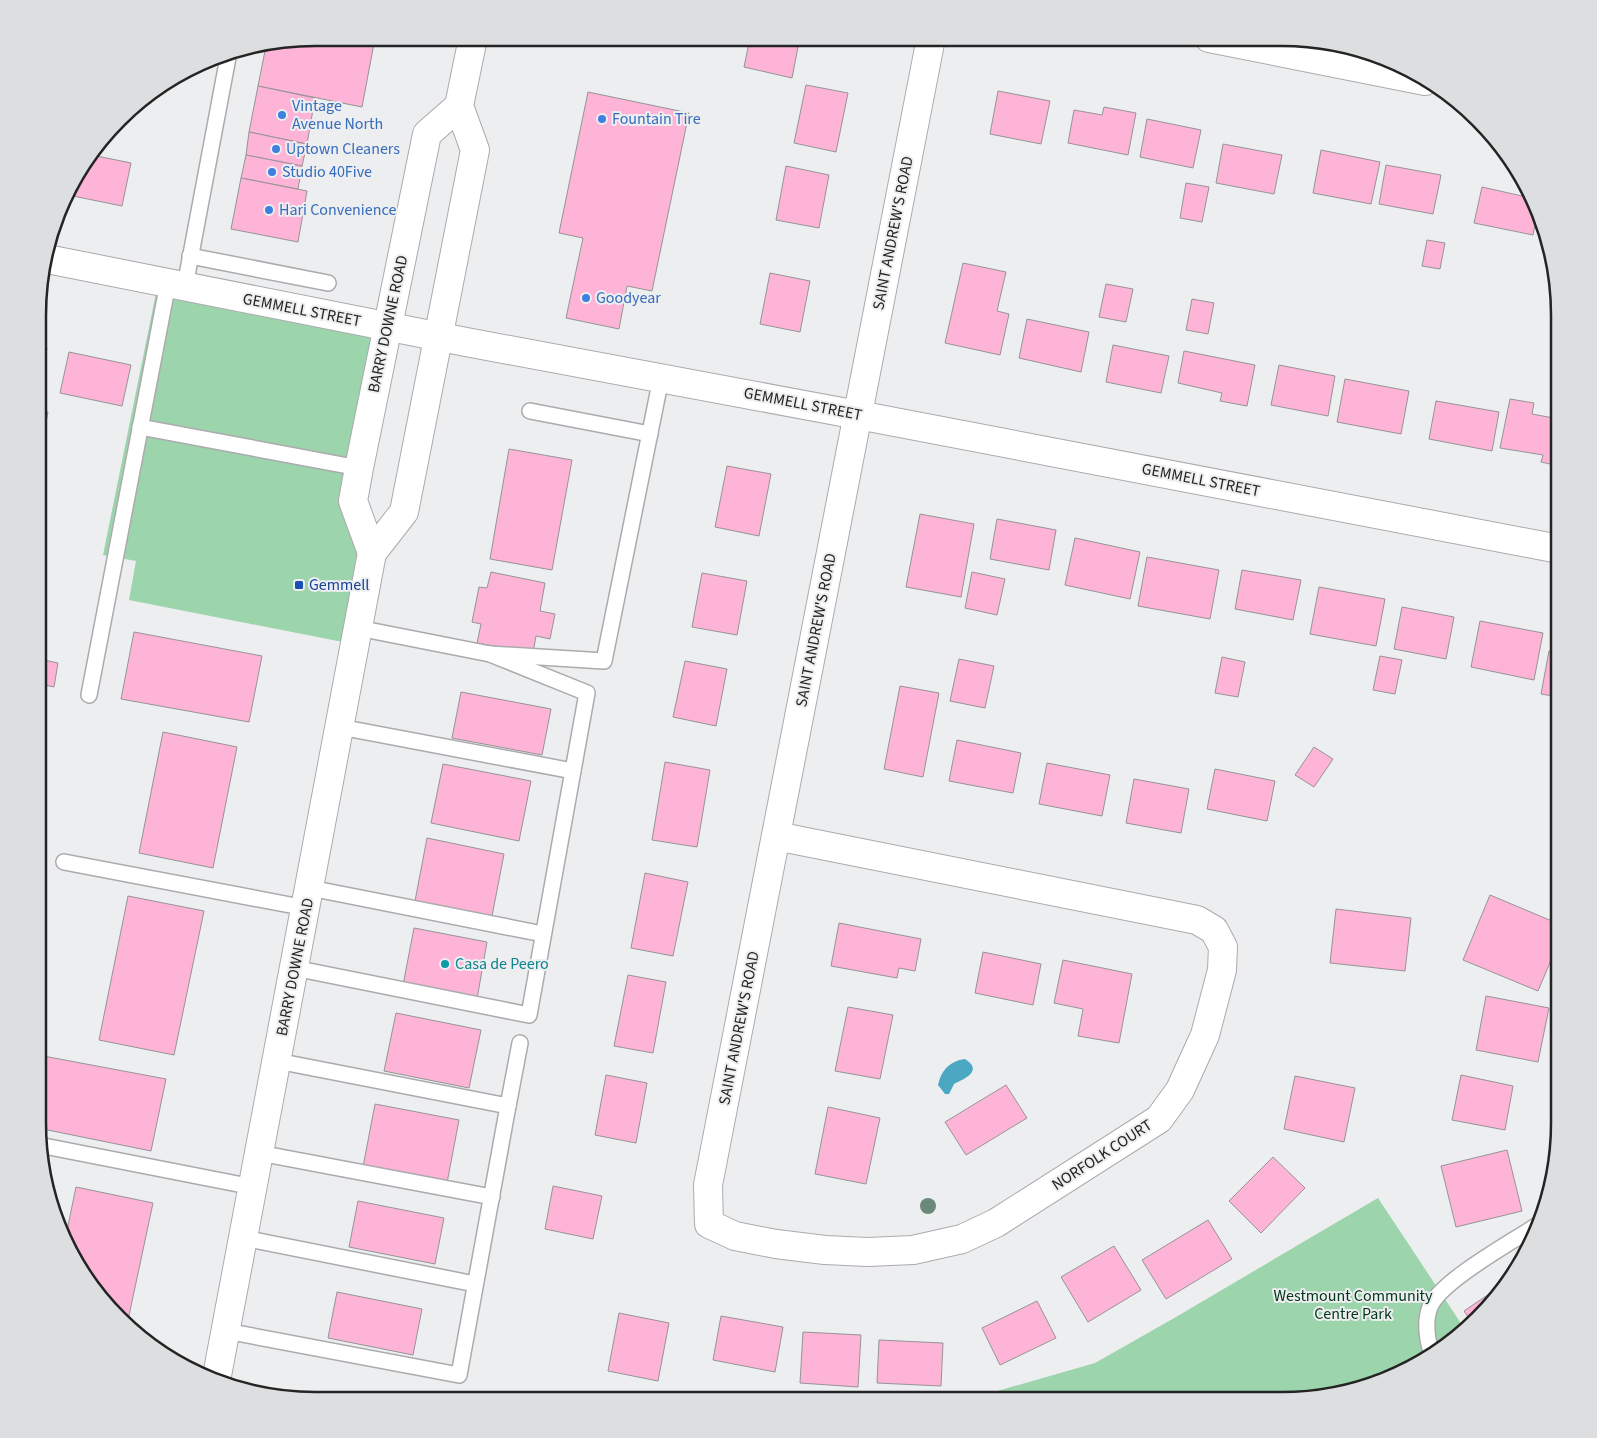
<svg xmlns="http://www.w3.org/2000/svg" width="1597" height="1438" viewBox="0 0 1597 1438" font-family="'Source Sans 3',sans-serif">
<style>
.green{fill:#9cd4ac}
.water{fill:#4ba7c2}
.building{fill:#fdb4d7;stroke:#959495}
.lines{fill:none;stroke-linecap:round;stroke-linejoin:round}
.lane-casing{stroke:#ababad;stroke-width:18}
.street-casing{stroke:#ababad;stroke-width:30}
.secondary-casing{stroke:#ababad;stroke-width:30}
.lane{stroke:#fff;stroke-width:15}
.street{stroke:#fff;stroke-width:28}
.secondary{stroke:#fff;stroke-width:28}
.tree{fill:#6b897a}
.shop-dot{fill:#3f7fe0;stroke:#edeeef;stroke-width:2}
.transit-dot{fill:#1a4fb4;stroke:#edeeef;stroke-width:2}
.culture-dot{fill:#0f9aa8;stroke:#edeeef;stroke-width:2}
.labels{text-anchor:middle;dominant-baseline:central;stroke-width:4;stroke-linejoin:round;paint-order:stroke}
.shop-label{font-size:16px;fill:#366cbe;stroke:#edeeef;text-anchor:start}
.street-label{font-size:16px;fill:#242424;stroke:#edeeef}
.transit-label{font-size:16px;fill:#164399;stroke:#edeeef;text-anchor:start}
.culture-label{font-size:16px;fill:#0d838f;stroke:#edeeef;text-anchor:start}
.park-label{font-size:16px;fill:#00361a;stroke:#edeeef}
.rim{fill:none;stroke:#242424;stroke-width:2.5}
</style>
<rect width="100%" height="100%" fill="#edeeef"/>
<g class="green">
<path d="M158 283 385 328 356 470 370 553 353 644 129 600 136 561 103 555Z"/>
<path d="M1378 1198 1466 1331 1388 1379 1300 1400H966L1095 1363 1176 1317Z"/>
</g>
<path class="water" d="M965 1059C984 1071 964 1079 954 1084L949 1094H945L938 1085C941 1071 949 1061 965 1059Z"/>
<g class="building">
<path d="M315 38H375L362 107 258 86 266 46Z"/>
<path d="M750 38H778L799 42 792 78 744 67Z"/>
<path d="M806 85 848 93 836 152 794 143Z"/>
<path d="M258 86 315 98 307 144 249 132Z"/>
<path d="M998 91 1050 101 1041 144 990 134Z"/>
<path d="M588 92 689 113 652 291 627 286 619 329 566 318 583 238 559 233Z"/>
<path d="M1104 107 1136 113 1128 155 1068 143 1074 110 1102 115Z"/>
<path d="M1147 119 1201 130 1193 168 1140 157Z"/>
<path d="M249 132 307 144 302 166 246 155Z"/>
<path d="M1223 144 1282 155 1274 194 1216 183Z"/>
<path d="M1321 150 1380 162 1371 204 1313 193Z"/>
<path d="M92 155 131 163 122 206 68 195 75 177Z"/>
<path d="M246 155 302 166 298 189 241 178Z"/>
<path d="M1386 165 1441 175 1433 214 1379 204Z"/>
<path d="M786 166 829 175 819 228 776 220Z"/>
<path d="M241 178 307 191 298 242 231 229Z"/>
<path d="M1186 183 1209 187 1202 222 1180 218Z"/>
<path d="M1482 187 1531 198 1538 209 1533 235 1474 223Z"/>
<path d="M1427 240 1445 243 1440 269 1422 266Z"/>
<path d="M963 263 1006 272 997 311 1009 314 1000 355 945 343Z"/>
<path d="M770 273 810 281 800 332 760 324Z"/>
<path d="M1106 284 1133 289 1126 322 1099 317Z"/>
<path d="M1192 299 1214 303 1208 334 1186 330Z"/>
<path d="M1027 319 1089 332 1081 372 1019 358Z"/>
<path d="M1113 345 1169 356 1161 393 1106 382Z"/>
<path d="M40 346 47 348 40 386Z"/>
<path d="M1184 351 1255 365 1247 406 1220 401 1222 393 1178 383Z"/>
<path d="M69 352 131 365 122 406 60 393Z"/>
<path d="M1279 365 1335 376 1328 416 1271 405Z"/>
<path d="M1345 379 1409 391 1401 434 1337 422Z"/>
<path d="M1510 399 1534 403 1532 414 1559 419V466L1541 462 1543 455 1500 448Z"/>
<path d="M1436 401 1499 412 1492 451 1429 439Z"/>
<path d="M40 410 48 412 41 448H40Z"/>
<path d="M509 449 572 460 552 570 490 559Z"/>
<path d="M727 466 771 474 759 536 715 527Z"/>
<path d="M39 495 46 496 39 528Z"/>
<path d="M920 514 974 524 961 597 906 587Z"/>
<path d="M997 519 1056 530 1049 570 990 559Z"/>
<path d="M1075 538 1140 552 1130 599 1065 585Z"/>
<path d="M1147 557 1219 570 1210 619 1138 606Z"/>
<path d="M1242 570 1301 580 1293 620 1235 609Z"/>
<path d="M491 572 545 583 540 611 555 614 550 639 536 636 533 653 477 643 481 624 472 622 479 587 487 588Z"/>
<path d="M972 572 1005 579 997 615 965 608Z"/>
<path d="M702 573 747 581 737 635 692 627Z"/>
<path d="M1319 587 1385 599 1376 646 1310 634Z"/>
<path d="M1402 607 1454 617 1446 659 1394 649Z"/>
<path d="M1480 621 1543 633 1534 680 1471 667Z"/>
<path d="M134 632 262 656 249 722 121 699Z"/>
<path d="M1549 651 1559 653V697L1541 694Z"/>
<path d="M1380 656 1402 660 1395 694 1373 690Z"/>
<path d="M1222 657 1245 662 1238 697 1215 693Z"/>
<path d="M39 659 58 663 54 687 39 684Z"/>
<path d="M959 659 994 666 985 708 950 701Z"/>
<path d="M685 661 727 669 716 726 673 717Z"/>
<path d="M900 686 939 693 923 777 884 769Z"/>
<path d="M461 692 551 709 542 755 452 738Z"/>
<path d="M163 732 237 747 213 868 139 853Z"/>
<path d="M957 740 1021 753 1013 793 949 781Z"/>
<path d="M1314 747 1333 759 1314 787 1295 775Z"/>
<path d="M665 762 710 770 697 847 652 840Z"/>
<path d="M1047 763 1110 775 1102 816 1039 804Z"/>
<path d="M443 764 531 781 519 841 431 823Z"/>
<path d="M1215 769 1275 781 1267 821 1207 809Z"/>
<path d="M1134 779 1189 789 1181 833 1126 823Z"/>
<path d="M427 838 504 854 492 916 415 901Z"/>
<path d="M645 873 688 882 673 956 631 948Z"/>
<path d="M1490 895 1559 924V941L1538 991 1463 960Z"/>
<path d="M128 896 204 911 174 1055 99 1040Z"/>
<path d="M1336 909 1411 918 1405 971 1330 963Z"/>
<path d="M839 923 921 939 915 971 899 968 897 978 831 966Z"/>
<path d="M414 928 487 942 477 999 403 985Z"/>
<path d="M983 952 1041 964 1033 1005 975 993Z"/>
<path d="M1063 960 1132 974 1119 1043 1078 1036 1083 1009 1054 1003Z"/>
<path d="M628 975 666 982 653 1053 614 1046Z"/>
<path d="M1486 996 1549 1008 1538 1062 1476 1050Z"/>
<path d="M848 1007 893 1015 880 1079 835 1071Z"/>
<path d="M396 1013 481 1030 469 1088 384 1071Z"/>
<path d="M38 1055 166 1079 151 1151 38 1128Z"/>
<path d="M606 1075 647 1083 636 1143 595 1135Z"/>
<path d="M1461 1075 1513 1086 1505 1130 1452 1120Z"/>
<path d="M1295 1076 1355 1088 1344 1142 1284 1129Z"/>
<path d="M1006 1085 1027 1118 966 1155 945 1122Z"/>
<path d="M375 1104 459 1120 447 1183 363 1167Z"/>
<path d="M828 1107 880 1118 866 1184 815 1174Z"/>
<path d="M1507 1150 1522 1211 1456 1227 1441 1166Z"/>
<path d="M1273 1157 1305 1188 1261 1233 1229 1201Z"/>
<path d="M553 1186 602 1196 593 1239 545 1229Z"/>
<path d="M76 1187 153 1203 127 1325 107 1306 65 1240Z"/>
<path d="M358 1201 444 1218 435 1264 349 1247Z"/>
<path d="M1208 1220 1232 1259 1166 1299 1142 1260Z"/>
<path d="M1114 1246 1141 1290 1088 1322 1061 1277Z"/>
<path d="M337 1292 422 1309 413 1355 328 1338Z"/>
<path d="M1492 1292 1496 1297 1472 1323 1464 1311Z"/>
<path d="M1037 1301 1056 1338 1000 1365 982 1328Z"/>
<path d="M619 1313 669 1323 658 1381 608 1371Z"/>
<path d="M721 1316 783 1327 775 1372 713 1360Z"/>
<path d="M803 1332 861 1335 858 1387 800 1383Z"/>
<path d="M879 1340 943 1343 941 1386 877 1383Z"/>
</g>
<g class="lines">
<defs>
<g id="lane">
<path d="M190 256 328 283"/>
<path d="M185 286 229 52"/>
<path d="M530 411 650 434"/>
<path d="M140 427 359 468"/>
<path d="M358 628 490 654 604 661 661 378"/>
<path d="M89 695 168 283"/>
<path d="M340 727 573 771"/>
<path d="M64 862 306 908"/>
<path d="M310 888 543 934"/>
<path d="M294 968 529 1015 587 693 490 654"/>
<path d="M508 1106 520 1043"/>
<path d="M39 1145 253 1187"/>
<path d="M259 1153 492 1197"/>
<path d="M243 1238 475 1284"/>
<path d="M226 1331 459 1375 508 1106 277 1061"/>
<path d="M1431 1352C1427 1338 1424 1322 1430 1307 1440 1281 1514 1241 1539 1224"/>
</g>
<g id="street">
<path d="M1209 38 1425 81"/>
<path d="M776 836 1197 920 1214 930 1223 947 1222 970 1205 1035 1180 1090 1159 1119 996 1223 962 1239 913 1250 868 1252 825 1250 776 1244 735 1236 709 1224 708 1185 931 38"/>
</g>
<g id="secondary">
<path d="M47 259 466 342 858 415 1559 549"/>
<path d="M372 553 353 501 359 468 427 134 459 106"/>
<path d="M216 1381 372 553 404 512 475 150 459 106 473 38"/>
</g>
</defs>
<use href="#lane" class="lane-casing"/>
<use href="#street" class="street-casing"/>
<use href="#secondary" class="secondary-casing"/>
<use href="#lane" class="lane"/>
<use href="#street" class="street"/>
<use href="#secondary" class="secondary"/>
</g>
<circle class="tree" cx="928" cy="1206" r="8"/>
<g class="shop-dot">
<circle cx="282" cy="115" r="5"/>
<circle cx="602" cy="119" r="5"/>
<circle cx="276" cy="149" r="5"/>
<circle cx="272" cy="172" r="5"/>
<circle cx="269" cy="210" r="5"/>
<circle cx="586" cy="298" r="5"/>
</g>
<rect class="transit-dot" x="294" y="580" width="10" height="10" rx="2.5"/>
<circle class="culture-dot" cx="445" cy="964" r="5"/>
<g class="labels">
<g class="shop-label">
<text x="292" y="106">Vintage<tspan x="292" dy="18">Avenue North</tspan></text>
<text x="612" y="119">Fountain Tire</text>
<text x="286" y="149">Uptown Cleaners</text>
<text x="282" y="172">Studio 40Five</text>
<text x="279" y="210">Hari Convenience</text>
<text x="596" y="298">Goodyear</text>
</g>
<g class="street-label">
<text transform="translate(893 233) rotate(-79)">SAINT ANDREW'S ROAD</text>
<text transform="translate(302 310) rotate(11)">GEMMELL STREET</text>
<text transform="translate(388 324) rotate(-78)">BARRY DOWNE ROAD</text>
<text transform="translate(803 404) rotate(11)">GEMMELL STREET</text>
<text transform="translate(1201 480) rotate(11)">GEMMELL STREET</text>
<text transform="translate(816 630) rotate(-79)">SAINT ANDREW'S ROAD</text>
<text transform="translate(295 967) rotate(-79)">BARRY DOWNE ROAD</text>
<text transform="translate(739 1028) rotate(-79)">SAINT ANDREW'S ROAD</text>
<text transform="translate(1102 1155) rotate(-33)">NORFOLK COURT</text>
</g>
<g class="transit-label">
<text x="309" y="585">Gemmell</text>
</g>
<g class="culture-label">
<text x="455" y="964">Casa de Peero</text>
</g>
<g class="park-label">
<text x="1353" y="1296">Westmount Community<tspan x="1353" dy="18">Centre Park</tspan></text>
</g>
</g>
<path d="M0 0H1597V1438H0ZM315 46H1282A269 269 0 0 1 1551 315V1123A269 269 0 0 1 1282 1392H315A269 269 0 0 1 46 1123V315A269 269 0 0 1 315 46Z" fill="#dddedf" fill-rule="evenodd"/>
<path class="rim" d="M315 46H1282A269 269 0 0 1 1551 315V1123A269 269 0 0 1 1282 1392H315A269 269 0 0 1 46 1123V315A269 269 0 0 1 315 46Z"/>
</svg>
